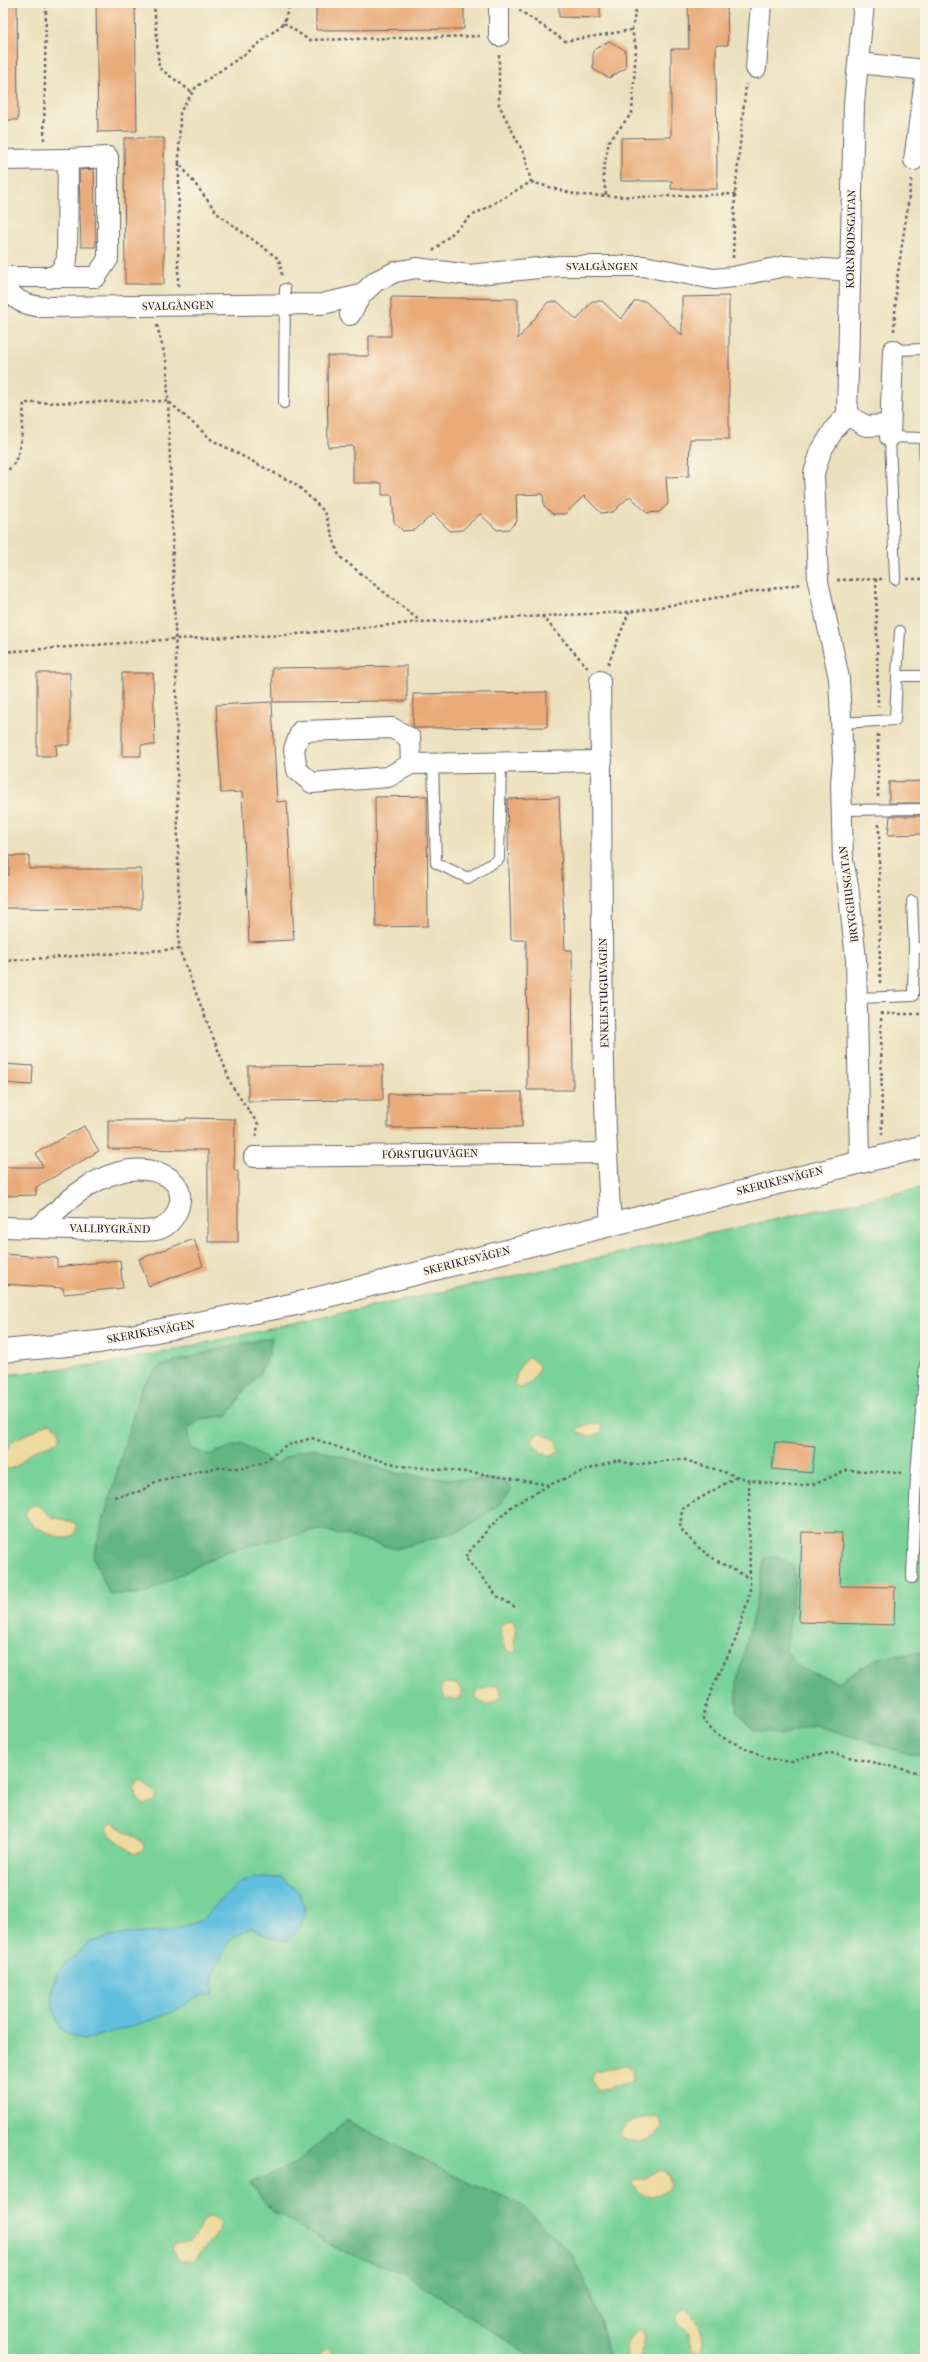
<svg xmlns="http://www.w3.org/2000/svg" width="928" height="2362" viewBox="0 0 928 2362" font-family="'IM FELL French Canon',serif">
<style>
.green{fill:#78d299;stroke:#4d7a6a}
.forest{fill:#62b481;stroke:#426b5e}
.sand{fill:#eeda9e;stroke:#887e6c}
.water{fill:#61bfdf;stroke:#42708d}
.building{fill:#e9ab79}
.lines{fill:none;stroke-linecap:round;stroke-linejoin:round}
.service-casing{stroke:#686468;stroke-width:12}
.minor-casing{stroke:#686468;stroke-width:22}
.tertiary-casing{stroke:#686468;stroke-width:24}
.path{stroke:#686468;stroke-width:2.5;stroke-dasharray:3 3;stroke-linecap:butt}
.service{stroke:#fff;stroke-width:10}
.minor{stroke:#fff;stroke-width:20}
.tertiary{stroke:#fff;stroke-width:22}
.labels{text-anchor:middle;dominant-baseline:central;stroke-width:3.5;stroke-linejoin:round;paint-order:stroke}
.street-label{font-size:11px;fill:#22223b;stroke:#fcf5e5}
</style>
<rect width="100%" height="100%" fill="#fcf5e5"/>
<filter id="ink" filterUnits="userSpaceOnUse"><feTurbulence type="fractalNoise" baseFrequency=".025" numOctaves="2"/><feDisplacementMap in="SourceGraphic" scale="8" xChannelSelector="R" yChannelSelector="G"/><feConvolveMatrix kernelMatrix="1 2 1 2 8 2 1 2 1" color-interpolation-filters="sRGB"/></filter>
<filter id="wash" filterUnits="userSpaceOnUse"><feTurbulence type="fractalNoise" baseFrequency=".012" numOctaves="4" result="noise"/><feDisplacementMap in="SourceGraphic" scale="16" xChannelSelector="R" yChannelSelector="G"/><feGaussianBlur stdDeviation="0.9" result="paint"/><feColorMatrix in="noise" values="0 0 0 0 0 0 0 0 0 0 0 0 0 0 0 0 0 1.4 0 .05"/><feComposite in="paint" operator="in"/></filter>
<g filter="url(#wash)">
<rect width="100%" height="100%" fill="#ebe0bd"/>
<path class="green" d="M925 1187V2359H3V1375L113 1363Z"/>
<g class="forest">
<path d="M272 1337 269 1354 259 1375 241 1394 239 1400 227 1416 201 1419 187 1430 191 1448 208 1455 242 1443 275 1464 297 1451 313 1448 397 1473 449 1479 502 1480 512 1489 502 1502 463 1530 396 1549 320 1529 227 1551 143 1594H109L93 1557 141 1387 160 1366 216 1350Z"/>
<path d="M779 1556 794 1566 795 1579 786 1651 800 1668 838 1682 878 1658 925 1652V1756L909 1754 814 1725 780 1735 751 1729 737 1710V1681L759 1591 764 1559Z"/>
<path d="M346 2120 469 2183 522 2205 571 2253 594 2302 610 2359H535L401 2272 341 2251 272 2211 250 2183 296 2163Z"/>
</g>
<g class="sand">
<path d="M529 1357 539 1365V1371L528 1385 520 1388 515 1385C516 1373 520 1363 529 1357Z"/>
<path d="M49 1423C57 1426 60 1430 60 1439 53 1446 42 1446 34 1451 23 1457 20 1468 8 1469L3 1465V1457L12 1441Z"/>
<path d="M593 1423 602 1425V1432C594 1437 585 1438 577 1432L580 1427Z"/>
<path d="M540 1432 556 1441 559 1451 552 1456 541 1452 531 1441 532 1437Z"/>
<path d="M34 1505 39 1506 52 1517 75 1523 77 1528 75 1533 69 1538H60L33 1526 25 1514 28 1508Z"/>
<path d="M508 1620 513 1621 516 1626 514 1639 516 1649 514 1653 505 1650 500 1633 501 1625Z"/>
<path d="M444 1683 455 1684 461 1689V1696L454 1700 445 1698 440 1690Z"/>
<path d="M492 1685 498 1686 502 1696C493 1705 486 1706 476 1699V1693Z"/>
<path d="M141 1781 158 1795 156 1802 145 1805 140 1802 134 1789Z"/>
<path d="M113 1823 143 1843 144 1849 141 1852 134 1854 109 1834 107 1828Z"/>
<path d="M620 2066H627L632 2070 633 2079 627 2083 598 2090 592 2080 594 2073Z"/>
<path d="M653 2117 658 2118 662 2127C654 2142 630 2147 619 2136 624 2120 638 2119 653 2117Z"/>
<path d="M660 2170 669 2174 671 2187C658 2198 640 2200 632 2184L634 2179H646Z"/>
<path d="M209 2217H215L221 2224 218 2231 196 2259 192 2261H180L172 2251 174 2244C179 2243 184 2243 188 2242 199 2238 198 2221 209 2217Z"/>
<path d="M682 2309H686C698 2320 706 2335 702 2352L693 2351 688 2332C680 2325 674 2325 677 2313Z"/>
<path d="M638 2331H642L645 2337 640 2359H626C625 2347 627 2337 638 2331Z"/>
<path d="M326 2349 333 2355 332 2359H317L321 2352Z"/>
</g>
<path class="water" d="M262 1877 281 1878 300 1893 305 1910 300 1928 287 1941 273 1938 251 1927 230 1939 212 1976 214 1993C195 1994 186 2007 170 2013 142 2024 112 2032 83 2040L61 2030 53 2010 52 1990 57 1972 90 1942 124 1934 168 1932 200 1921 240 1882Z"/>
<g id="blocks">
<g class="building">
<path d="M3 3H17L18 120H3Z"/>
<path d="M96 3H135L137 131 98 132Z"/>
<path d="M316 3H464V29L316 30Z"/>
<path d="M559 3H600V18L559 17Z"/>
<path d="M688 3H727L728 45H716L717 189H671L672 181H621V138L671 137V49H689Z"/>
<path d="M609 41 625 50 626 68 609 78 593 69V51Z"/>
<path d="M124 138H164V284H125Z"/>
<path d="M94 169 96 247H81L79 170Z"/>
<path d="M729 296V439H690L689 476 666 477 668 504 659 512 647 513 630 496 613 512 601 513 584 496 565 514H553L544 506 543 494 516 495 517 521 509 529 497 530 480 514 462 530 450 531 433 514 415 530 403 531 394 522 392 495H382V483H353V446L328 447 327 356H369V336H391V297L518 299V339L548 302H558L577 320 592 301H602L621 319 635 301H645L682 335V297Z"/>
<path d="M407 666V701L273 702 272 668Z"/>
<path d="M37 673H70V745H56L57 756H37Z"/>
<path d="M122 673H153L155 745H141V756H122Z"/>
<path d="M547 692V727L416 728 413 726V694Z"/>
<path d="M272 702 277 802 287 801 294 940 249 942 242 792 221 793 216 705Z"/>
<path d="M925 781V803H889V782Z"/>
<path d="M427 796 428 926 376 927 375 797Z"/>
<path d="M559 797 565 950H572L573 1090H527L526 940H511L507 799Z"/>
<path d="M890 816H925V834L888 835Z"/>
<path d="M9 856H29V869H141V909L3 908V875H9Z"/>
<path d="M3 1064 33 1066 32 1085 3 1083Z"/>
<path d="M383 1065V1100L248 1101V1066Z"/>
<path d="M522 1092V1127L388 1128V1094Z"/>
<path d="M186 1118 235 1119 234 1171H238V1242H208V1150L108 1149V1120H186Z"/>
<path d="M84 1126 99 1151 36 1187V1195L3 1196V1167H43L36 1153Z"/>
<path d="M194 1239 203 1266 149 1286 139 1259Z"/>
<path d="M3 1254 57 1258V1267L120 1260 123 1288 64 1294 63 1288 3 1284Z"/>
<path d="M775 1442 815 1446 812 1473 772 1469Z"/>
<path d="M802 1532 842 1533 840 1586 895 1587 894 1625 799 1622Z"/>
</g>
</g>
</g>
<g filter="url(#ink)">
<use href="#blocks" fill-opacity="0" stroke="#686468" stroke-width="1"/>
<g class="lines">
<defs>
<g id="service">
<path d="M893 350 925 349"/>
<path d="M284 403 285 289"/>
<path d="M895 579 890 437 924 438 925 467"/>
<path d="M897 676 900 631"/>
<path d="M841 723 895 720 897 676H925"/>
<path d="M433 765 436 863 468 878 499 859 501 762"/>
<path d="M841 810 925 809"/>
<path d="M912 901 914 948"/>
<path d="M857 998 913 996 914 948H925"/>
<path d="M912 1578 916 1474 925 1364"/>
</g>
<g id="minor">
<path d="M499 3V36"/>
<path d="M858 63 925 70"/>
<path d="M756 68 761 3"/>
<path d="M3 160 68 159 67 260 60 272 50 278"/>
<path d="M914 160 925 79"/>
<path d="M3 277H96L108 259V157L68 159"/>
<path d="M3 284C16 301 21 304 42 307L322 304 361 295"/>
<path d="M350 315 361 295 376 281 395 272 416 268 469 275 559 266H643L714 279 733 277 785 266 850 271"/>
<path d="M847 415 866 426 890 425"/>
<path d="M890 437 893 350"/>
<path d="M600 681C603 862 599 1044 611 1225"/>
<path d="M411 764 410 738 392 728 301 731 294 749 297 770 312 783 388 777 411 764 602 761"/>
<path d="M254 1157 606 1153"/>
<path d="M860 1160 856 960 848 885 843 861 841 783 843 760 839 678 818 581 814 473 821 451 835 428 847 415 854 103 864 3"/>
<path d="M3 1227 142 1231C148 1230 155 1231 160 1229 176 1222 187 1198 175 1183 163 1169 136 1167 120 1172 86 1181 63 1205 38 1228"/>
</g>
<path id="tertiary" d="M3 1351 99 1342 291 1305 925 1146"/>
</defs>
<use href="#service" class="service-casing"/>
<use href="#minor" class="minor-casing"/>
<use href="#tertiary" class="tertiary-casing"/>
<g class="path">
<path d="M154 3 159 68 192 92"/>
<path d="M519 10 565 41 632 30"/>
<path d="M284 23 309 40 481 36"/>
<path d="M44 140 46 3"/>
<path d="M531 182 578 195 641 197 735 194"/>
<path d="M606 195 603 174 609 141 632 113 636 48 632 30 637 3"/>
<path d="M433 251 470 217 531 182 525 156 499 105V55"/>
<path d="M733 258 735 194 746 84"/>
<path d="M282 275 279 259 219 215 179 163 180 112 196 87 251 50 284 23 290 3"/>
<path d="M178 286 179 163"/>
<path d="M157 325 167 364 176 660 179 949 232 1086 258 1124 256 1139"/>
<path d="M894 331 897 279 912 177"/>
<path d="M3 472C24 467 22 420 24 403L168 401 212 440 297 485 325 512 339 556 420 621"/>
<path d="M876 579 878 707"/>
<path d="M907 579H925"/>
<path d="M837 580 882 579"/>
<path d="M542 616 588 668"/>
<path d="M3 652 175 639 286 635 421 622 629 612 801 584"/>
<path d="M608 664 629 612"/>
<path d="M878 734V797"/>
<path d="M879 824 880 985"/>
<path d="M3 961 179 949"/>
<path d="M881 1012 882 1136"/>
<path d="M881 1014H925"/>
<path d="M736 1477 682 1509 680 1528C702 1555 719 1562 749 1578"/>
<path d="M749 1480 750 1593 736 1639 714 1684 704 1711 703 1719 717 1735 769 1759 792 1762 813 1755 831 1753 925 1774"/>
<path d="M114 1497 141 1491 157 1481 215 1468H243L264 1462 285 1446 312 1438 360 1455 402 1466 477 1473 549 1485"/>
<path d="M515 1607 497 1596 465 1557 489 1528 512 1506 549 1485 583 1471 618 1460 634 1465 682 1459 749 1480 788 1486 815 1484 847 1470 903 1473"/>
</g>
<use href="#service" class="service"/>
<use href="#minor" class="minor"/>
<use href="#tertiary" class="tertiary"/>
</g>
</g>
<g class="labels">
<g class="street-label">
<text transform="translate(851 239) rotate(-89)">KORNBODSGATAN</text>
<text x="602" y="266">SVALGÅNGEN</text>
<text transform="translate(178 306) rotate(-1)">SVALGÅNGEN</text>
<text transform="translate(849 894) rotate(-97)">BRYGGHUSGATAN</text>
<text transform="translate(604 993) rotate(-91)">ENKELSTUGUVÄGEN</text>
<text transform="translate(430 1154) rotate(-1)">FÖRSTUGUVÄGEN</text>
<text transform="translate(780 1181) rotate(-14)">SKERIKESVÄGEN</text>
<text transform="translate(110 1229) rotate(1)">VALLBYGRÄND</text>
<text transform="translate(467 1261) rotate(-14)">SKERIKESVÄGEN</text>
<text transform="translate(151 1332) rotate(-10)">SKERIKESVÄGEN</text>
</g>
</g>
<rect width="928" height="2362" fill="none" stroke="#fcf5e5" stroke-width="16"/>
</svg>
